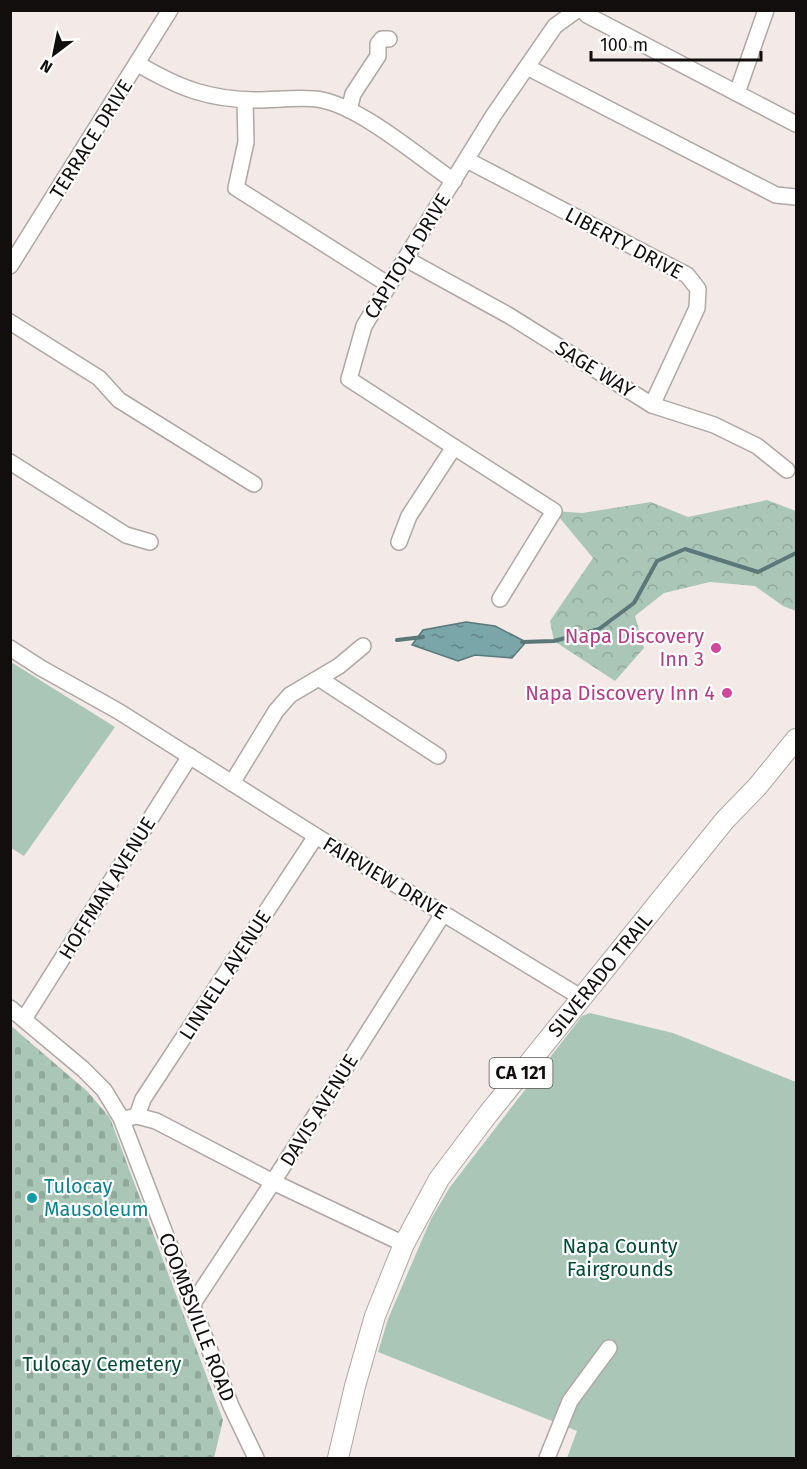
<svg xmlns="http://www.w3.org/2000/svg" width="807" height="1469" viewBox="0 0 807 1469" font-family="'Fira Sans',sans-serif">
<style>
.green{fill:#aac6b7}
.forest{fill:url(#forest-crowns)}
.cemetery{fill:url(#cemetery-stones)}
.water{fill:url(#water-ripples);stroke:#5a787a;stroke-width:1.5}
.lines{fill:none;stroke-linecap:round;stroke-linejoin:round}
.stream{stroke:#5a787a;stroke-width:4}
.minor-casing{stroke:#afa7a3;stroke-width:18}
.major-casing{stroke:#afa7a3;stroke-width:22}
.minor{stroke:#fff;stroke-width:15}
.major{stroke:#fff;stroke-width:20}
.hotel-dot{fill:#d1479c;stroke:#fff;stroke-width:2}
.culture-dot{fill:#0f9aa8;stroke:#fff;stroke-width:2}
.labels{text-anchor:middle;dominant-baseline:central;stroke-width:4.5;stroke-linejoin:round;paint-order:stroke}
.shield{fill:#fff;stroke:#585656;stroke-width:1.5}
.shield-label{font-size:18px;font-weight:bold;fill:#110e0d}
.street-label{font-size:20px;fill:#110e0d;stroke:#fff}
.hotel-label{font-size:20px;fill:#b23c85;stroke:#fff;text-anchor:end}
.culture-label{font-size:20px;fill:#0d838f;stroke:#fff;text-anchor:start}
.park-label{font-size:20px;fill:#034b32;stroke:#fff}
</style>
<defs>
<pattern id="forest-crowns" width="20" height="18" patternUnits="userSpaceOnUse" patternTransform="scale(1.5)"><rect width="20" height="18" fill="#aac6b7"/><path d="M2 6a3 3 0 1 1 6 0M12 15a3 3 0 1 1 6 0" fill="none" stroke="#91a99c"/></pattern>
<pattern id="cemetery-stones" width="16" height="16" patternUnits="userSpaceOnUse" patternTransform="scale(1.5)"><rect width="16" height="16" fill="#aac6b7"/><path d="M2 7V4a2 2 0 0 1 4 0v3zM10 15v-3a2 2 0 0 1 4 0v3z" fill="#91a99c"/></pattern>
<pattern id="water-ripples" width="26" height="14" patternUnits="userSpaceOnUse" patternTransform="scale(1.5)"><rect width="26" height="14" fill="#7aa6a9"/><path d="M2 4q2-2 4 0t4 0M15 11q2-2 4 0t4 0" fill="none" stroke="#638688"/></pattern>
</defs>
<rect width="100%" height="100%" fill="#f3eae7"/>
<g class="green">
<path d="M11 662 115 727 24 856 11 848Z"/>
<path d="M590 1013 673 1033 796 1082V1458H567L577 1431 378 1352 388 1319 431 1219 450 1187 582 1016Z"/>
</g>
<path class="forest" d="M767 500 796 511V611L783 606 755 586 710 582 664 593 635 616 644 648 615 681 554 641 550 621 593 558 554 511 582 513 651 502 688 517Z"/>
<path class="cemetery" d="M10 1025 88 1092 110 1118 223 1420 214 1458H11Z"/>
<path class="water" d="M466 622 495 626 526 642 512 658 475 655 458 661 412 645 423 630Z"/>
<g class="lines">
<g class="stream">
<path d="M397 640 423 637"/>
<path d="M522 642 554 641 599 629 634 603 657 561 685 549 758 572 796 553"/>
</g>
<defs>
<g id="minor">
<path d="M583 10 587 15 796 124"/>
<path d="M138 64C179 88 209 100 258 100 276 100 306 96 322 100 362 108 419 157 454 181"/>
<path d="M527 67 776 195 796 197"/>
<path d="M737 93 766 10"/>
<path d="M245 100 246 142 236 188 389 285"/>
<path d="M349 110 353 94 378 56V44L382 39H389"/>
<path d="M467 160 687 275 698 289 697 308 652 405"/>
<path d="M406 259 508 315 652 405 714 425 757 446 787 470"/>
<path d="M10 266 170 10"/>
<path d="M10 322 99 378 119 400 254 484"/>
<path d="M454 447 554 511 500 599"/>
<path d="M10 462 126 535 150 542"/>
<path d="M399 542 409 516 454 447 349 379 364 326 389 285 493 116 555 26 577 10"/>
<path d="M10 648 41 668 118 711 316 836 582 998"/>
<path d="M320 679 438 756"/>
<path d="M232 783 276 711 290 695 339 666 363 646"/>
<path d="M10 1008 83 1069 104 1090 121 1118 231 1406 256 1458"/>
<path d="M24 1019 190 756"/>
<path d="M137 1116 143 1099 316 836"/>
<path d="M128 1118 137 1116 156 1121 273 1182 404 1244"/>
<path d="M192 1305 273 1182 443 914"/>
<path d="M547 1458 570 1401 609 1348"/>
</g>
<path id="major" d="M338 1458 355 1386 375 1316 404 1244 439 1179 488 1114 725 820 757 787 796 739"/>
</defs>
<use href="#minor" class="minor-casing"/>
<use href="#major" class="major-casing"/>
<use href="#minor" class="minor"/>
<use href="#major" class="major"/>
</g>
<g class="hotel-dot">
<circle cx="716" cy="648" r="6"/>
<circle cx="727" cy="693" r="6"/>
</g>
<circle class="culture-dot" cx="32" cy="1198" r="6"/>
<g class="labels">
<rect class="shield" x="489.5" y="1058" width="63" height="30" rx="4.5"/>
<g class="shield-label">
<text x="521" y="1073">CA 121</text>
</g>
<g class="street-label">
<text transform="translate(91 139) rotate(-58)">TERRACE DRIVE</text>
<text transform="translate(624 243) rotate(28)">LIBERTY DRIVE</text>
<text transform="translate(407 256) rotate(-58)">CAPITOLA DRIVE</text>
<text transform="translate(595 369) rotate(32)">SAGE WAY</text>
<text transform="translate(385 878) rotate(31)">FAIRVIEW DRIVE</text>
<text transform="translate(107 888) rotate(-58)">HOFFMAN AVENUE</text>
<text transform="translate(225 975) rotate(-57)">LINNELL AVENUE</text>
<text transform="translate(600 975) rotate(-51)">SILVERADO TRAIL</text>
<text transform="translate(319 1110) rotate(-58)">DAVIS AVENUE</text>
<text transform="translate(197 1317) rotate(69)">COOMBSVILLE ROAD</text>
</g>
<g class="hotel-label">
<text x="704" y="636">Napa Discovery<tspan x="704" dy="23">Inn 3</tspan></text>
<text x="715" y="693">Napa Discovery Inn 4</text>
</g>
<g class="culture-label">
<text x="44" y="1186">Tulocay<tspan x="44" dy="23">Mausoleum</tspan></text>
</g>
<g class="park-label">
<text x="620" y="1246">Napa County<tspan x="620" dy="23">Fairgrounds</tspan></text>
<text x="102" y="1364">Tulocay Cemetery</text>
</g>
</g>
<rect width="807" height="1469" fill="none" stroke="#110e0d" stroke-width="24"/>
<g transform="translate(54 54) rotate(212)" stroke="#ffffff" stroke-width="4.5" paint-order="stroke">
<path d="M0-4.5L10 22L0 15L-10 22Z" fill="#110e0d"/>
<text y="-9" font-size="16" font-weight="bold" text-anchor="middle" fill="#110e0d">N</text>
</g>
<path d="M591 51v9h170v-9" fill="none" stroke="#110e0d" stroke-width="3"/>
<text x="600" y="51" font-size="18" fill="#110e0d" stroke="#ffffff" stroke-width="4.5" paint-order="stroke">100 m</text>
</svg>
